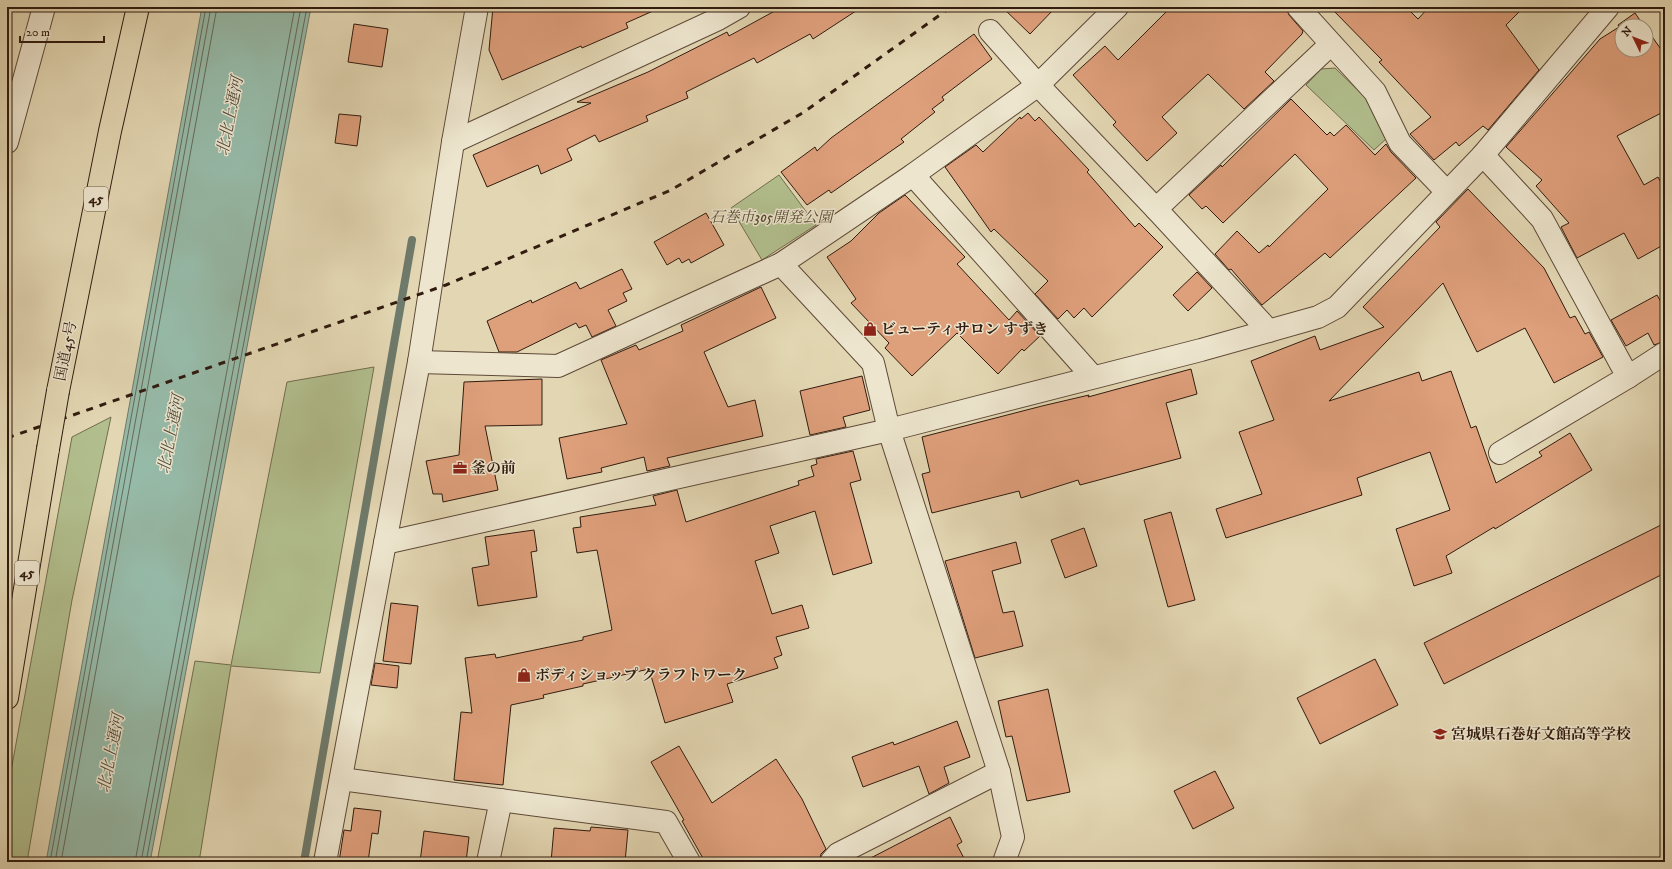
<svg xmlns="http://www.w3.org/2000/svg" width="1672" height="869" viewBox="0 0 1672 869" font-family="'IM FELL DW Pica','Noto Serif JP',serif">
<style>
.green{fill:#b2bf8e;stroke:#726d4e}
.water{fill:#96baa8;stroke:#6e7a6b}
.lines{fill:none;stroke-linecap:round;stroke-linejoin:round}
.shore{stroke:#646a5c;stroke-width:1}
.stream{stroke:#6e7a6b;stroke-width:8}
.building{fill:#de9f7b;stroke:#311b0f}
.minor-casing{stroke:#5e4a38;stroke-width:24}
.highway-casing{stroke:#311b0f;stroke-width:24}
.minor{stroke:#ede5ce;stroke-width:22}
.highway{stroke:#e3d7b3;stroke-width:22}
.rail{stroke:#311b0f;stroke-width:3;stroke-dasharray:7 7;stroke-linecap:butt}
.highway-bridge-casing{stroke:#311b0f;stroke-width:24;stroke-linecap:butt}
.highway-bridge{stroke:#e3d7b3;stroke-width:22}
.labels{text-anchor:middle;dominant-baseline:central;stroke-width:3;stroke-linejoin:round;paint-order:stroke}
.shield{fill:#ede5ce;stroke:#695848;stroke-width:1}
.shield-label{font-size:14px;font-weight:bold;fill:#311b0f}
.park-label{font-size:15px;font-style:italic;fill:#584c35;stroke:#ede5ce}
.poi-label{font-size:15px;font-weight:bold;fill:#311b0f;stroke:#ede5ce;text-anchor:start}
.street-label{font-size:15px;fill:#311b0f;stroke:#ede5ce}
.water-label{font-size:16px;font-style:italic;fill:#4f4b3d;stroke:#ede5ce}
</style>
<rect width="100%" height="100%" fill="#e3d7b3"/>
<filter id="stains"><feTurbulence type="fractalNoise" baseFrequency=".005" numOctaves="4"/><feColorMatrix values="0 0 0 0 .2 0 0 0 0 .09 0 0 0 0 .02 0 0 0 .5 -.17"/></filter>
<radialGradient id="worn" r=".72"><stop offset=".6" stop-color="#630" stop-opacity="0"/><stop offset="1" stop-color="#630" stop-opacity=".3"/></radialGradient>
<g class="green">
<path d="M1335 68 1367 99 1386 139 1374 150 1306 85 1321 69Z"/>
<path d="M779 175 816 225 762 260 731 208Z"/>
<path d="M374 367 320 673 231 666 199 862H157L195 661 231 665 287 382Z"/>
<path d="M111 417 72 600 27 862H7V793L72 437Z"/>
</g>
<path class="water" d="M202 7H311L150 862H46Z"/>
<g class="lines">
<g class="shore">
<path d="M50 862 206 7"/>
<path d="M55 862 211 7"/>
<path d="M61 862 217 7"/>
<path d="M135 862 295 7"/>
<path d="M141 862 301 7"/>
<path d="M146 862 307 7"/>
</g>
<path class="stream" d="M304 862 412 240"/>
</g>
<g class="building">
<path d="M493 7H662L626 23 628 28 582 48 581 46 502 80 489 50Z"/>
<path d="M782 7H862L813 39 810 34 757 63 754 58 686 92 688 98 646 116 648 121 599 142 595 135 567 149 572 160 541 174 538 165 487 187 473 155 591 103 577 102 648 72 727 32 729 36Z"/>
<path d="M1002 7H1056L1030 34Z"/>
<path d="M1171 7H1286L1289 15 1303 31 1302 34 1265 72 1274 81 1244 109 1208 74 1162 117 1177 133 1147 161 1113 125 1116 122 1073 75 1105 46 1118 60Z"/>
<path d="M1330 7H1406L1418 19 1429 7H1524L1506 25 1539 70 1488 130 1483 126 1459 146 1456 142 1434 160 1410 134 1431 117 1379 62 1382 60Z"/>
<path d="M1635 13 1644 26H1622V50H1646V28L1665 55V111L1617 136 1644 185 1658 177 1665 190V244L1638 259 1624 233 1577 258 1561 227 1569 223 1536 186 1542 180 1506 147 1600 39 1619 27 1618 25Z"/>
<path d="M354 24 388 29 382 67 348 62Z"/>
<path d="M974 34 992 59 942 97 944 100 932 109 935 112 901 139 904 142 831 193 829 190 807 205 781 172 815 147 817 151 831 138Z"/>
<path d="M1291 99 1327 135 1330 132 1334 136 1346 125 1375 155 1386 144 1391 152 1416 178 1330 258 1325 253 1262 305 1231 269 1229 270 1215 254 1237 231 1259 253 1268 245 1269 247 1328 189 1295 154 1223 223 1206 206 1202 209 1189 195 1221 165 1222 167Z"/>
<path d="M1028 113 1035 121 1039 117 1089 170 1087 172 1135 227 1139 223 1163 247 1092 317 1084 308 1074 318 1067 310 1058 319 1035 294 1048 281 994 229 991 232 945 167 976 145 983 152 1020 117 1021 119Z"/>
<path d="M339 114 361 116 357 146 335 143Z"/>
<path d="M1468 189 1544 268 1570 318 1575 316 1585 334 1589 332 1603 357 1554 383 1525 328 1477 352 1443 283 1329 401 1419 372 1422 381 1451 371 1471 428 1476 426 1496 483 1542 456 1539 452 1570 433 1592 470 1495 529 1494 527 1446 556 1452 573 1414 586 1396 529 1450 510 1430 452 1357 478 1362 495 1226 538 1216 509 1262 494 1239 432 1274 420 1251 361 1315 336 1320 350 1384 327 1363 307 1440 227 1436 222Z"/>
<path d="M905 195 965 257 957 264 1009 320 1017 311 1040 336 1024 351 1022 349 998 374 957 333 912 376 885 348 889 343 851 303 856 299 827 257 851 241 879 213Z"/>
<path d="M706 213 724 245 691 263 689 259 682 263 679 258 667 265 654 242Z"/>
<path d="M622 269 632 289 623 293 627 301 608 310 616 326 592 337 586 325 579 328 576 323 517 352H499L487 321 531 300 532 303 576 282 580 289Z"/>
<path d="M1197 272 1212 288 1188 311 1173 295Z"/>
<path d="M761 287 776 318 704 352 728 407 755 400 763 436 667 458 670 466 647 471 644 457 601 468 602 472 567 479 559 438 627 424 601 360 636 345 639 350 683 331 681 325Z"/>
<path d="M1657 295 1665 309V341L1654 345 1648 333 1626 346 1611 320Z"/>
<path d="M1191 369 1197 394 1166 403 1181 458 1080 485 1078 480 1021 498 1019 491 932 513 922 474 930 472 922 437 1042 406 1089 395 1088 397Z"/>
<path d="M862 376 870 410 843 417 846 427 810 435 800 391Z"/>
<path d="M542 379V425L485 426 498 490 443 502 442 494H433L426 461 459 455 464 382Z"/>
<path d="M853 451 861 480 850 483 872 563 833 575 815 511 770 526 779 553 755 561 772 614 802 605 809 628 776 637 782 655 774 658 778 668 727 684 733 702 665 723 649 669 583 684V686L543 695 544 698 511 705 503 785 454 780 461 712 472 713 465 658 495 654 496 658 583 640V637L612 630 597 550 577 553 573 528 581 527 580 517 656 505 653 496 677 490 686 522 799 485 798 481 814 476 811 466 817 464 816 459Z"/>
<path d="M1171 512 1195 600 1168 607 1144 520Z"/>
<path d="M1665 523V573L1444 684 1424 643Z"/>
<path d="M1084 528 1097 566 1065 578 1051 540Z"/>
<path d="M534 530 537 551 531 552 537 597 478 606 472 568 489 565 485 537Z"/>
<path d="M1016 542 1021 563 992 571 1003 613 1014 611 1023 646 975 658 945 561Z"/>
<path d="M391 603 418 606 411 664 383 661Z"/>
<path d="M1375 659 1398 705 1320 744 1297 698Z"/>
<path d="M375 663 399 666 397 688 371 685Z"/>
<path d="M1048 689 1070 792 1027 801 1012 736 1006 737 998 701Z"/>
<path d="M957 721 970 757 944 767 949 783 929 794 919 766 863 787 852 757 893 742 894 745Z"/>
<path d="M679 746 712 803 776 759 802 799 826 849 821 854 819 862H705L682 821 684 820 651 762Z"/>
<path d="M1215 771 1234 808 1193 829 1174 791Z"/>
<path d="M354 808 381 811 378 834 372 833 368 862H339L344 830 351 831Z"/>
<path d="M950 817 962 842 957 845 966 862H863Z"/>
<path d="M591 827 628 830 625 862H551L554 828 590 831Z"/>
<path d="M424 831 469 837 466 862H420Z"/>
</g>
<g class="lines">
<defs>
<g id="minor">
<path d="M1298 7 1375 92 1400 143 1447 192"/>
<path d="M990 31 1038 85 1156 209 1269 331"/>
<path d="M7 142 44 7"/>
<path d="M453 142 718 19 739 7"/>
<path d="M1483 155 1542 219 1628 377 1665 353"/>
<path d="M913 175 1093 377"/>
<path d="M1156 209 1331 44"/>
<path d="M419 362 558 366 781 264"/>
<path d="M1500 453 1628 377"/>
<path d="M385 543 889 430 1201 350 1318 317 1337 307 1483 155 1608 7"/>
<path d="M341 779 666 822 689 862"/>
<path d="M325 862 419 362 453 142 477 7"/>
<path d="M488 862 501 800"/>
<path d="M831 862 838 854 999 772"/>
<path d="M1004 862 1013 837 999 772 889 430 873 363 781 264 913 175 1038 85 1117 7"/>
</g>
<g id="highway">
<path d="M58 391 110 131 138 7"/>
<path d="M7 698 48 449"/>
</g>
</defs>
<use href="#minor" class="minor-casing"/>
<use href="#highway" class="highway-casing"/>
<use href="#minor" class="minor"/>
<use href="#highway" class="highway"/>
<path class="rail" d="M7 438 446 285 671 190 804 112 951 7"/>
<defs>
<path id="highway-bridge" d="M48 449 58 391"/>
</defs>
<use href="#highway-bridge" class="highway-bridge-casing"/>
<use href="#highway-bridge" class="highway-bridge"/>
</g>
<defs>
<symbol id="shop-bare" viewBox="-9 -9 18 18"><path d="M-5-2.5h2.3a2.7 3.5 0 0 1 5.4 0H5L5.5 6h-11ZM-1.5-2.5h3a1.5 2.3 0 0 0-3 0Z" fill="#8f2418" stroke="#ede5ce" stroke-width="2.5" paint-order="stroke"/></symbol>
<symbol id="office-bare" viewBox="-9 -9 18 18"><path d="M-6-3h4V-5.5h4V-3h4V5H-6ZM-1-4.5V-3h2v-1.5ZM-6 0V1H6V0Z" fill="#8f2418" stroke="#ede5ce" stroke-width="2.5" paint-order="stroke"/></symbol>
<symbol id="school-bare" viewBox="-9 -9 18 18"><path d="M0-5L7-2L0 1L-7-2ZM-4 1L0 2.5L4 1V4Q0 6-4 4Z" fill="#8f2418" stroke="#ede5ce" stroke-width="2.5" paint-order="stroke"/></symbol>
</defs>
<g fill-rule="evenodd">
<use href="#shop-bare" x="860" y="319" width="20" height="20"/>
<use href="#office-bare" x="450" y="458" width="20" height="20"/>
<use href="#shop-bare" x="514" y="665" width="20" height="20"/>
<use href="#school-bare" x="1430" y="724" width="20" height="20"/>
</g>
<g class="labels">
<g class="shield">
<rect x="84" y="187" width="24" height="24" rx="3"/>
<rect x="15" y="561" width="24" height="24" rx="3"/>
</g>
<g class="shield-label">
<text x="96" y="199">45</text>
<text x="27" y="573">45</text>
</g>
<g class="park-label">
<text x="771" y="217">石巻市305開発公園</text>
</g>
<g class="poi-label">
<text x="881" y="329">ビューティサロン すずき</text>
<text x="471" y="468">釜の前</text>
<text x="535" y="675">ボディショップ クラフトワーク</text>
<text x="1451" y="734">宮城県石巻好文館高等学校</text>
</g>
<g class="street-label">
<text transform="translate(66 351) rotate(-79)">国道45号</text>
</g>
<g class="water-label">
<text transform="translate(230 116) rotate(-79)">北北上運河</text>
<text transform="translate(171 434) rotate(-79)">北北上運河</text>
<text transform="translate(111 753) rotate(-79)">北北上運河</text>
</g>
</g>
<rect width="1672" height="869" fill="none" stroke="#e3d7b3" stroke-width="24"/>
<rect x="8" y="8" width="1656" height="853" fill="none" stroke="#311b0f" stroke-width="2"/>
<rect x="12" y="12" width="1648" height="845" fill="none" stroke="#311b0f"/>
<g transform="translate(1634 38) rotate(313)"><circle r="19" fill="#ede5ce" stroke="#a29482"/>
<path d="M0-3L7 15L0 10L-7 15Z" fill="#8f2418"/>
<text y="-6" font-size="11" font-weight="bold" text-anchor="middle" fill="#311b0f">N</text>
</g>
<path d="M20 36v6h84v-6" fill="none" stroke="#311b0f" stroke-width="2"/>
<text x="26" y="36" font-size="12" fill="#311b0f" stroke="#ede5ce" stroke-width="3" paint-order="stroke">20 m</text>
<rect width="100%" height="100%" filter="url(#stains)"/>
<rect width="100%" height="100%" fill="url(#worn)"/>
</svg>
